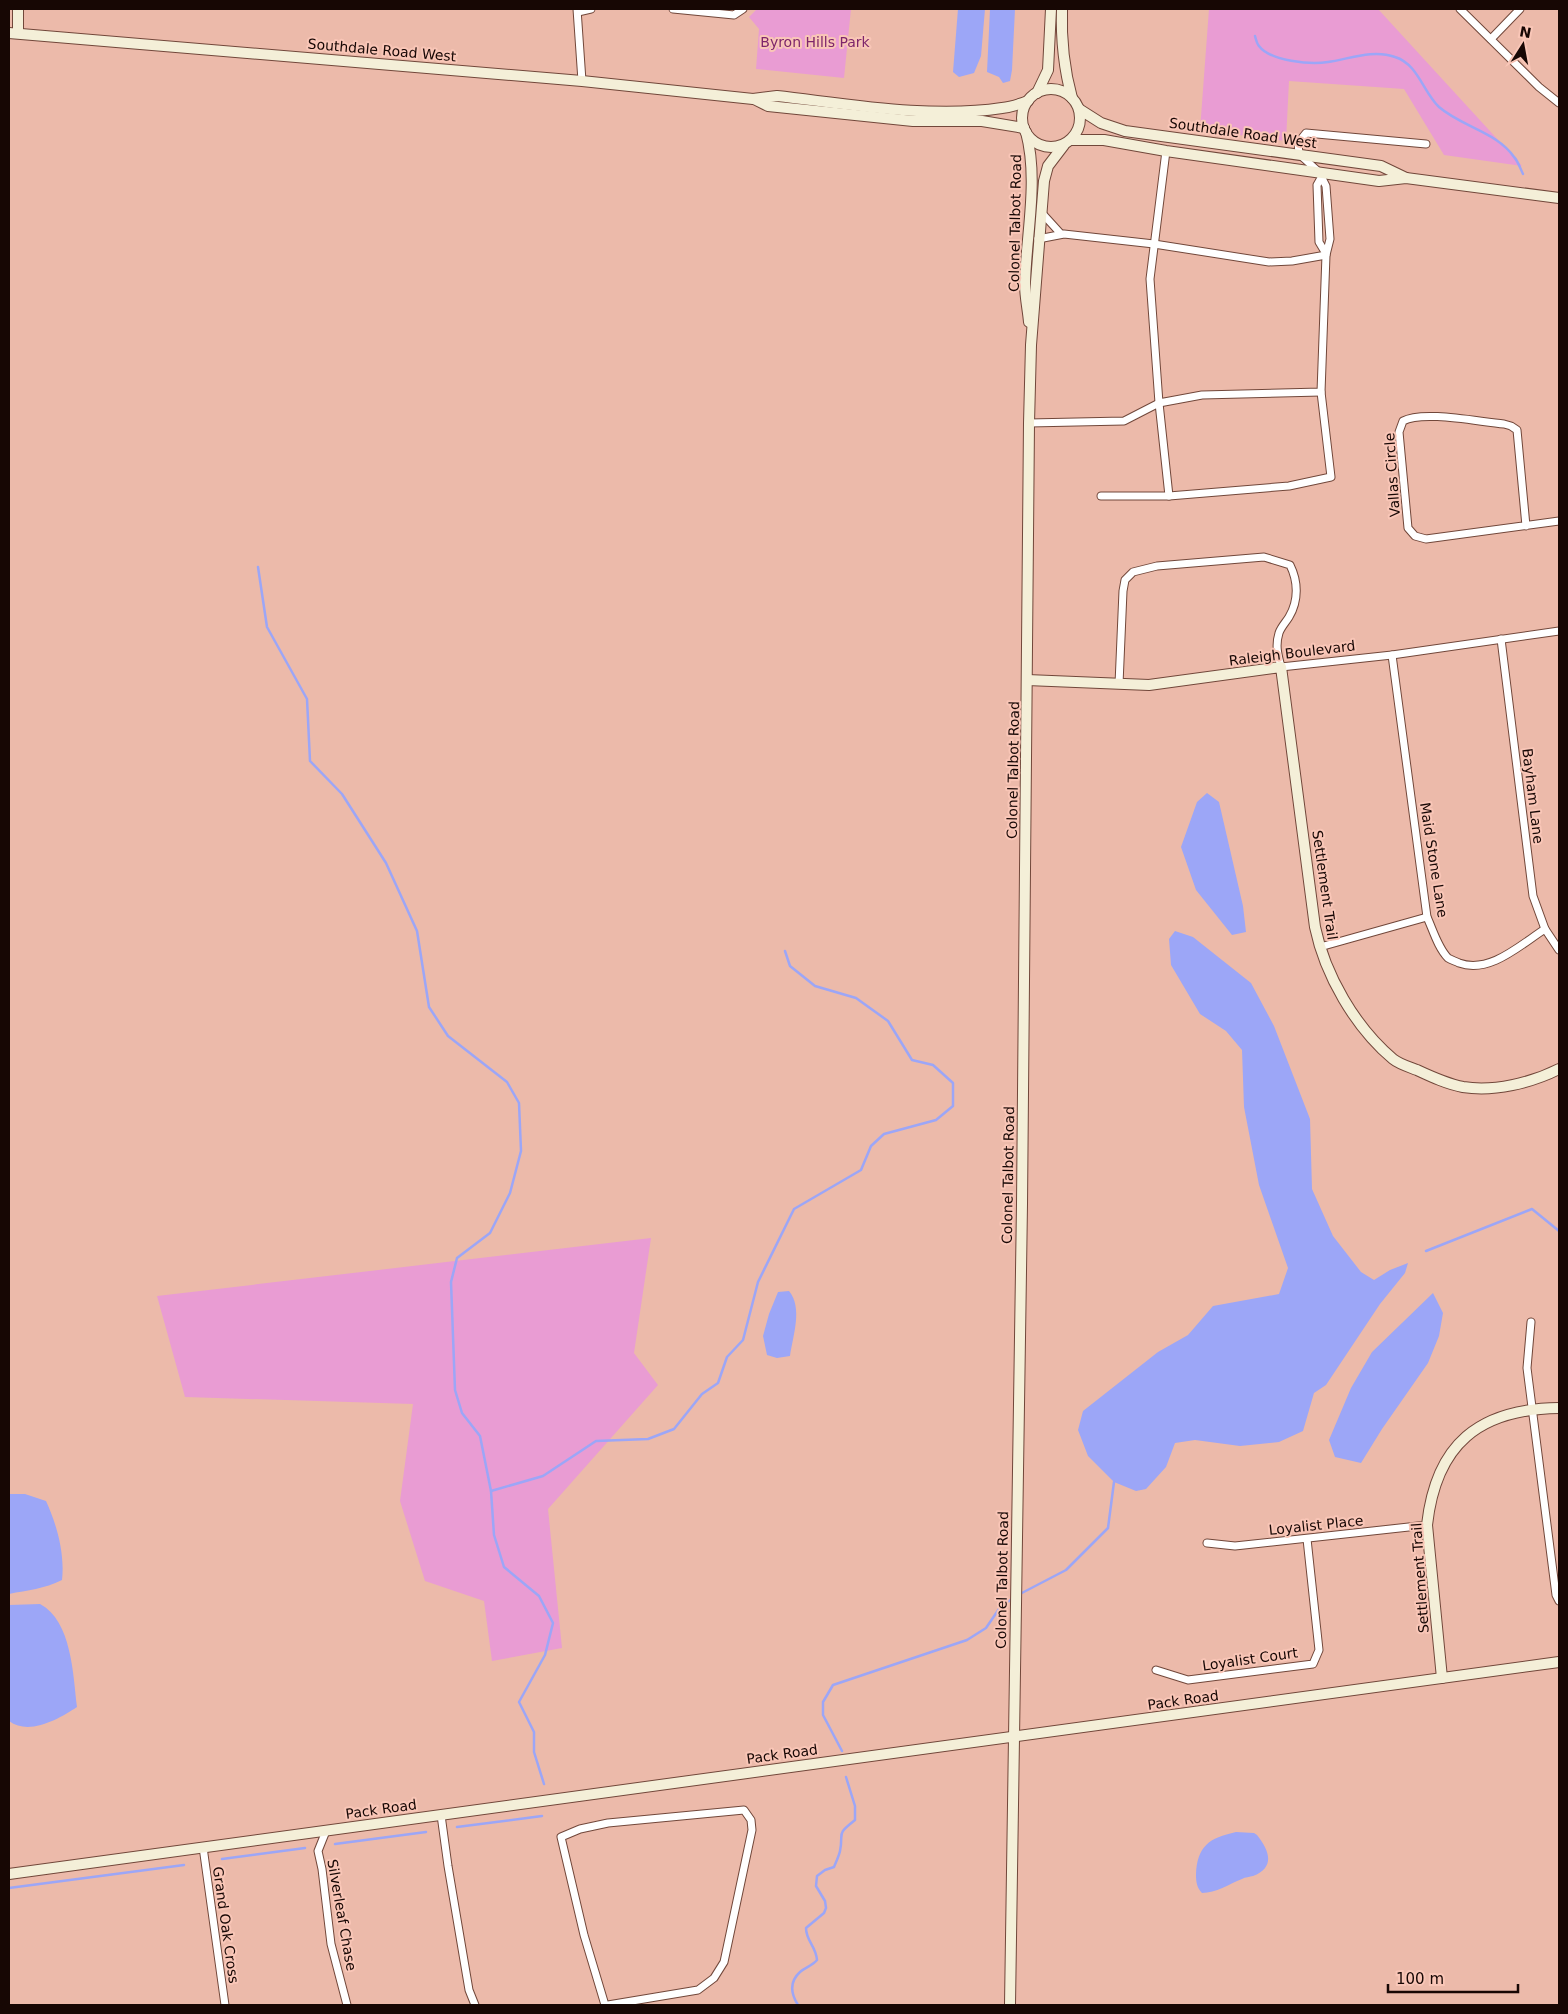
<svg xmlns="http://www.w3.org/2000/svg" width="1568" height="2014" viewBox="0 0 1568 2014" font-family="'DejaVu Sans',sans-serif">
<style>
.green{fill:#e99cd3}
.water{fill:#9ca6f7}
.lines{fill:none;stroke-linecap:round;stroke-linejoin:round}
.stream{stroke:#9ca6f7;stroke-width:2.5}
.street-casing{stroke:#71473a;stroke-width:9}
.secondary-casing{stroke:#71473a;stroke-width:12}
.street{stroke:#fff;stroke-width:7}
.secondary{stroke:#f4efd8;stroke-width:10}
.labels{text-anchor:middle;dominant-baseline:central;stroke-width:4;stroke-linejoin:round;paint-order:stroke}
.park-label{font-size:14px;fill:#7e256b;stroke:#f9c6b7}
.street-label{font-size:14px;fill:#170704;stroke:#f9c6b7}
</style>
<rect width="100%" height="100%" fill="#ecbaaa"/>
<g class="green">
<path d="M757 9H851L844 78 756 69 759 29 749 17Z"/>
<path d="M1209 9H1378L1522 166 1444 155 1404 89 1289 81 1286 141 1200 130Z"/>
<path d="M651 1238 634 1353 658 1385 548 1509 562 1648 492 1661 484 1601 425 1581 400 1501 413 1404 185 1397 157 1296Z"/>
</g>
<g class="water">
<path d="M958 9H985L981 56 974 73 959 77 953 72Z"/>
<path d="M990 9H1015L1012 70 1010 81 1003 83 999 77 987 72Z"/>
<path d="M1207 793 1219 802 1243 906 1246 932 1232 935 1196 890 1181 847 1197 802Z"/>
<path d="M1175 931 1193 937 1251 983 1274 1026 1310 1119 1312 1189 1333 1236 1361 1272 1374 1280 1390 1270 1408 1263 1405 1273 1380 1304 1326 1385 1314 1393 1303 1431 1279 1442 1240 1446 1195 1440 1175 1443 1166 1467 1146 1489 1136 1491 1114 1482 1088 1456 1078 1430 1083 1411 1158 1352 1188 1335 1213 1306 1279 1294 1288 1268 1259 1185 1244 1107 1242 1050 1226 1031 1200 1014 1171 965 1169 939Z"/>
<path d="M789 1291C803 1308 793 1335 790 1356L777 1358 767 1355 763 1336 769 1314 778 1292Z"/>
<path d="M1433 1293 1443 1313 1439 1336 1428 1363 1382 1429 1361 1463 1335 1457 1329 1440 1351 1388 1372 1352Z"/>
<path d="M9 1494H25L46 1501C57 1525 65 1554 62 1580 44 1589 28 1590 9 1594Z"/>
<path d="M40 1604C72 1621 73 1675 77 1707 59 1719 29 1736 9 1721V1605Z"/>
<path d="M1236 1832 1254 1833 1257 1835C1269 1850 1276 1867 1253 1876 1250 1877 1245 1877 1242 1879 1229 1884 1216 1893 1202 1893 1197 1888 1196 1882 1196 1875 1197 1846 1209 1838 1236 1832Z"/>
</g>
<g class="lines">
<g class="stream">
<path d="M1255 36C1256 40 1257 44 1259 46 1270 61 1311 65 1328 62 1349 59 1373 49 1395 57 1418 64 1423 92 1439 107 1462 127 1497 132 1514 157 1518 161 1520 168 1523 174"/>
<path d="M258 567 267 627 307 699 310 761 342 794 386 863 417 931 429 1007 448 1036 507 1082 519 1103 521 1151 510 1193 490 1233 457 1258 451 1282 455 1390 462 1413 480 1436 491 1491 494 1535 504 1567 539 1596 553 1623 545 1655 519 1702 534 1732V1752L544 1784"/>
<path d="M1426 1251 1532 1209 1559 1231"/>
<path d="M491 1491 543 1476 596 1441 648 1439 674 1429 702 1394 718 1383 727 1357 743 1340 758 1282 794 1209 861 1170 871 1146 884 1134 936 1120 953 1106V1083L933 1065 912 1060 888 1021 856 998 815 986 790 966 785 951"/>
<path d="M1018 1595 1066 1570 1108 1528 1114 1482"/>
<path d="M842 1751 823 1715V1702L833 1685 967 1640 986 1628 1001 1606 1014 1598"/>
<path d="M457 1827 542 1816"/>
<path d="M335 1844 426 1832"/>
<path d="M222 1859 305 1848"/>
<path d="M9 1888 184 1865"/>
<path d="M798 2005C791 1994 789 1982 800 1972 806 1967 812 1966 817 1960 816 1946 806 1941 806 1928L824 1913 826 1908 825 1901 816 1886 817 1876 825 1870 834 1867C836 1862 839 1856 840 1851 844 1831 835 1836 855 1820V1806L846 1777"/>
</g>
<defs>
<g id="street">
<path d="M577 9 582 81"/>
<path d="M673 9 734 15 743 9"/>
<path d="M1460 9 1539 87 1559 103"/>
<path d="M578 12 591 9"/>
<path d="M1491 39 1520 9"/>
<path d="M1166 151 1150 279 1159 403 1202 395 1321 392 1326 255"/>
<path d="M1321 178 1317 185 1319 242 1325 252"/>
<path d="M1041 212 1061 234"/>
<path d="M1038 239 1064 234 1154 244 1269 262 1292 261 1326 255 1330 239 1326 186 1319 172 1299 154 1298 143 1306 133 1426 144"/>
<path d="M1029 423 1124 421 1159 403 1169 496 1289 486 1331 477 1321 392"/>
<path d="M1101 496H1169"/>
<path d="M1526 526 1517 430 1511 426 1504 424C1479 422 1423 410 1403 421L1399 432 1408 528 1415 536 1426 539 1559 521"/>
<path d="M1501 639 1533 896 1545 929 1559 950"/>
<path d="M1392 655 1427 917C1433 930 1438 948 1448 958 1451 960 1455 961 1459 963 1490 974 1520 945 1545 929"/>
<path d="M1119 684 1123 591 1125 580 1133 572 1157 566 1264 557 1290 565C1298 581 1299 600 1289 617 1286 622 1281 627 1279 633 1275 646 1278 655 1281 667L1392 655 1559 631"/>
<path d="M1320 947 1427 917"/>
<path d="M1531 1322 1527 1368 1556 1595 1559 1601"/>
<path d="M1207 1543 1235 1546 1427 1525"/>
<path d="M1156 1670 1188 1680 1313 1664 1319 1650 1307 1539"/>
<path d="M441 1815 448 1866 469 1990 475 2005"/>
<path d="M326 1831 318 1851 322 1869 331 1944 347 2005"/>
<path d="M203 1847 225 2005"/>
<path d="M605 2005 584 1935 561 1837 580 1829 608 1823 744 1810 751 1820 752 1830 724 1962 714 1978 698 1990 608 2005"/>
</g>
<g id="secondary">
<path d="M1062 9C1061 39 1064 69 1072 98"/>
<path d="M9 33 582 81 753 99 777 96C848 104 931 119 1002 108 1011 107 1020 104 1028 101"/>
<path d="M18 33V9"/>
<circle cx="1051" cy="118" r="29"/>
<path d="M1037 93 1048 70 1051 9"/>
<path d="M754 99 768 106 913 121H982L1024 128"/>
<path d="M1079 109 1101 123 1125 131 1381 166 1406 178"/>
<path d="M1026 132C1039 181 1026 234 1025 284 1025 297 1028 310 1029 322"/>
<path d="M1071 140H1104L1166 151 1379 181 1406 178 1559 198"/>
<path d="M1027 680 1149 685 1281 667 1315 927C1325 975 1355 1027 1393 1059 1399 1064 1409 1067 1417 1070 1432 1077 1447 1084 1463 1087 1494 1092 1531 1083 1559 1069"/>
<path d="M1442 1678 1427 1525C1436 1444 1479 1409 1559 1408"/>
<path d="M9 1874 1559 1662"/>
<path d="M1010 2005 1022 1204 1029 423 1031 345 1044 181 1048 166 1064 145"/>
</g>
</defs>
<use href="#street" class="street-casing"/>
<use href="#secondary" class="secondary-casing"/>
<use href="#street" class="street"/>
<use href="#secondary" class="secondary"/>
</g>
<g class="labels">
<g class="park-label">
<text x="815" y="42">Byron Hills Park</text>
</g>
<g class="street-label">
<text transform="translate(382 50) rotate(5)">Southdale Road West</text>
<text transform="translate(1243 133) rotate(8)">Southdale Road West</text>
<text transform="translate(1015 223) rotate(-89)">Colonel Talbot Road</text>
<text transform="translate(1392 475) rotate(-94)">Vallas Circle</text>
<text transform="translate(1292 653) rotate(-7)">Raleigh Boulevard</text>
<text transform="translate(1013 770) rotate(-89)">Colonel Talbot Road</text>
<text transform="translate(1533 796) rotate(83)">Bayham Lane</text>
<text transform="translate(1434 860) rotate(81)">Maid Stone Lane</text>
<text transform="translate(1325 885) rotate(82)">Settlement Trail</text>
<text transform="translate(1008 1175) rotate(-89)">Colonel Talbot Road</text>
<text transform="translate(1316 1525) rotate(-6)">Loyalist Place</text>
<text transform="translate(1420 1578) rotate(-94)">Settlement Trail</text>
<text transform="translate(1002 1580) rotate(-89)">Colonel Talbot Road</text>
<text transform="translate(1250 1659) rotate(-8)">Loyalist Court</text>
<text transform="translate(1183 1700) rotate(-8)">Pack Road</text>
<text transform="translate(782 1754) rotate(-8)">Pack Road</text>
<text transform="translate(381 1809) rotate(-8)">Pack Road</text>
<text transform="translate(342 1915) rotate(80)">Silverleaf Chase</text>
<text transform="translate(226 1925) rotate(82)">Grand Oak Cross</text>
</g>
</g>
<rect width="1568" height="2014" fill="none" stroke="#170704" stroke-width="20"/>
<g transform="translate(1523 45) rotate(11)" stroke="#f9c6b7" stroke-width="4" paint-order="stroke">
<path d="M0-4L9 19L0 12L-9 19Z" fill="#170704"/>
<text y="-8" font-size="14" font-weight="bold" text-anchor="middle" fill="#170704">N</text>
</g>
<path d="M1388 1984v8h130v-8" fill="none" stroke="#170704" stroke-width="2.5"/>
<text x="1396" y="1984" font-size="15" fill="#170704" stroke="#f9c6b7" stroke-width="4" paint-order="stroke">100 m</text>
</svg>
